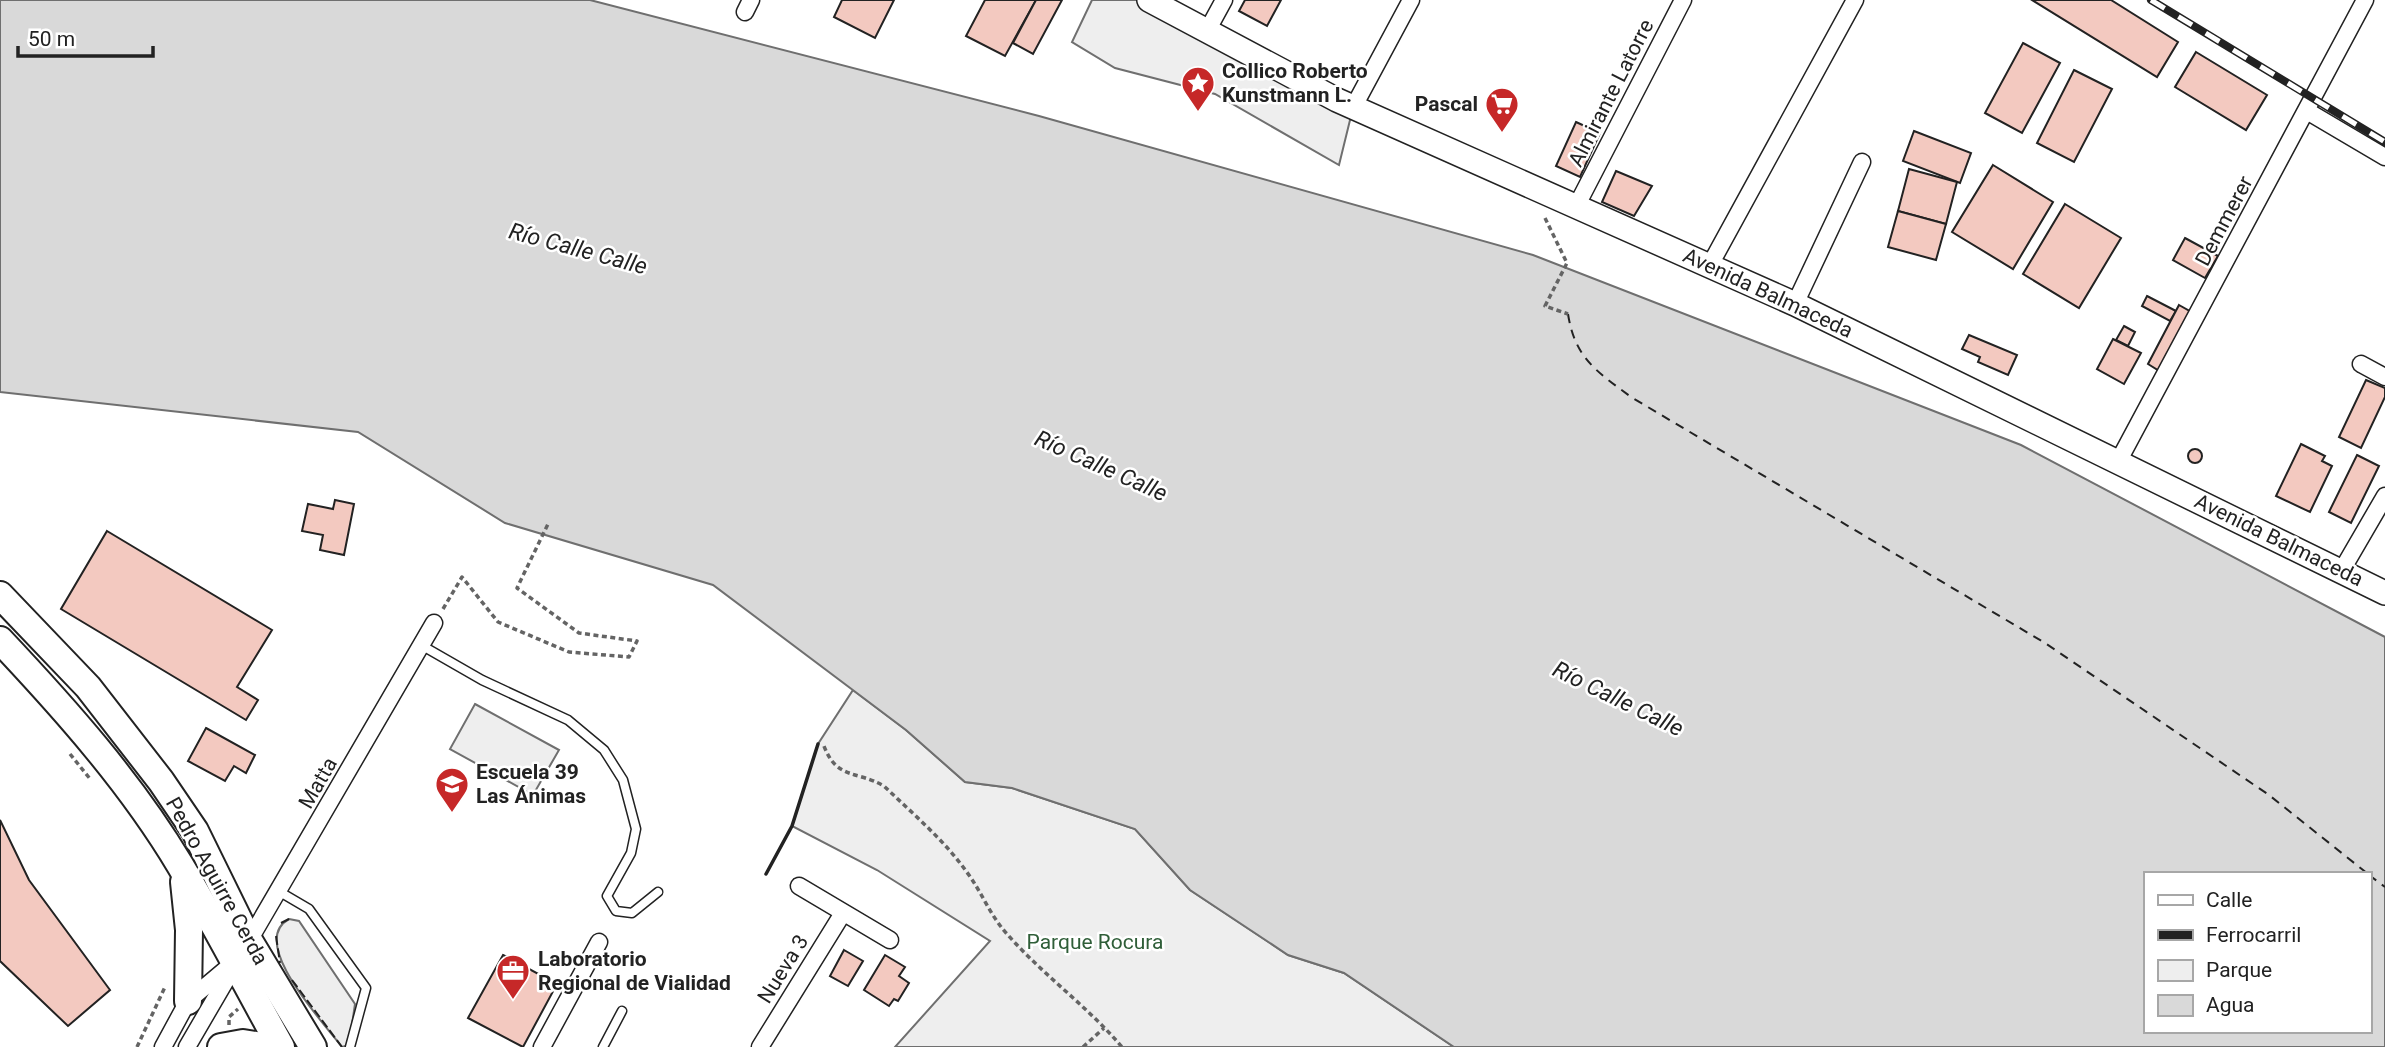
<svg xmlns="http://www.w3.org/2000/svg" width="2385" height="1047" viewBox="0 0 2385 1047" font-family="Roboto,sans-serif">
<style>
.green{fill:#eee;stroke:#6f6f6f;stroke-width:2}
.water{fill:#d9d9d9;stroke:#6f6f6f;stroke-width:2;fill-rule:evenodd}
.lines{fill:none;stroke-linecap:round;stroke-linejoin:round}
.ferry{stroke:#222;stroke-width:2;stroke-dasharray:9 7;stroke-linecap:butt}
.building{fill:#f3c9c0;stroke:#222;stroke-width:2}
.service-casing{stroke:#222;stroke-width:11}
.minor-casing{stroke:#222;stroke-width:19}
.secondary-casing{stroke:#222;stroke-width:26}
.trunk-casing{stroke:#222;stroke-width:30}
.path{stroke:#646464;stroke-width:3.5;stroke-dasharray:5 3.5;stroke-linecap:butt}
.service{stroke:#fff;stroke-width:8}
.minor{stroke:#fff;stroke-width:16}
.secondary{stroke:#fff;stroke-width:23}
.trunk{stroke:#fff;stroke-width:26}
.rail-casing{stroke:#222;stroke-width:8}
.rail{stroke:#fff;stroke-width:5;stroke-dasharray:16;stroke-linecap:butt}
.fence{stroke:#222;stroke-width:2;stroke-dasharray:9 3.5;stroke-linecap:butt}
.wall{stroke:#222;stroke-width:3.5}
.labels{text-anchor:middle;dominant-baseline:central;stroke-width:5;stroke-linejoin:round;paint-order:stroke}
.poi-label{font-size:21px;font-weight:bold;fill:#222;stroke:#fff;text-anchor:start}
.street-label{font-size:21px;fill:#222;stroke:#fff}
.park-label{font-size:21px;fill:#2f5e38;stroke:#fff}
.water-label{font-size:23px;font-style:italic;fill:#222;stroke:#fff}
</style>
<rect width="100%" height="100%" fill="#fff"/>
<g class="green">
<path d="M1092 0H1138L1351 116 1339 165 1215 94 1115 68 1072 42Z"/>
<path d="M853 690 906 730 965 782 1012 788 1135 829 1190 890 1288 955 1344 973 1454 1047H895L990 941 877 870 792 826 818 744Z"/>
<path d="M475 704 559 750 533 795 450 749Z"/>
<path d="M289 919 299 921 355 1004 349 1045 342 1047C324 1023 247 942 289 919Z"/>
</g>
<path class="water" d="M0 0H590L1039 116 1533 255 2021 445 2385 637V1047H1454L1344 973 1288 955 1190 890 1135 829 1012 788 965 782 906 730 713 585 505 523 358 432 0 392ZM2145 874H2369V1031H2145Z"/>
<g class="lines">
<g class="ferry">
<path d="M1568 314C1575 358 1596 371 1631 397L2045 643 2269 795 2368 874"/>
<path d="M2369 875 2385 887"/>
</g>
</g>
<g class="building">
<path d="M842 0H894L875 38 834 17Z"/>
<path d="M985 0H1036L1005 56 966 36Z"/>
<path d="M1036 0H1062L1033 54 1013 43Z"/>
<path d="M1245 0H1281L1267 26 1239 11Z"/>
<path d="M2032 0H2111L2178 42 2157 77Z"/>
<path d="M2023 43 2060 63 2022 133 1985 113Z"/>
<path d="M2196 52 2267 95 2246 130 2175 87Z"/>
<path d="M2074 70 2112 89 2074 162 2037 143Z"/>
<path d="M1576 122 1600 133 1580 177 1556 166Z"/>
<path d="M1914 131 1971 153 1960 183 1903 161Z"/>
<path d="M1993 165 2053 202 2013 269 1952 232Z"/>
<path d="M1909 169 1957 182 1946 224 1898 211Z"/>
<path d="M1616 171 1652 186 1634 216 1602 202Z"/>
<path d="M2065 204 2121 238 2079 308 2023 274Z"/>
<path d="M1898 211 1946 224 1936 260 1888 247Z"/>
<path d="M2185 238 2218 256 2205 278 2173 260Z"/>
<path d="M2147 296 2176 311 2170 321 2142 306Z"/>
<path d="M2179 305 2193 313 2161 372 2148 364Z"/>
<path d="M2124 326 2135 332 2128 346 2116 340Z"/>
<path d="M1969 335 2017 355 2008 375 1978 362 1980 357 1962 349Z"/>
<path d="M2113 339 2141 353 2124 384 2097 369Z"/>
<path d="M2366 380 2385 388V397L2361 448 2339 437Z"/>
<path d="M2301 444 2325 456 2322 461 2332 466 2310 512 2276 496Z"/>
<circle cx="2195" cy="456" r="7"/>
<path d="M2357 455 2379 466 2351 523 2329 512Z"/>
<path d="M335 500 354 504 344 555 320 550 323 535 302 531 308 504 333 509Z"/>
<path d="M107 531 272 630 237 687 258 700 246 720 61 609Z"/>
<path d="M206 728 255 755 246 773 234 766 225 781 188 761Z"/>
<path d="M0 820 29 880 110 990 68 1026 0 961Z"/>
<path d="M844 950 863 961 848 986 830 976Z"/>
<path d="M503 955 557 984 523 1047 468 1018Z"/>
<path d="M885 955 905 967 899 976 909 983 898 1001 894 999 889 1006 864 990Z"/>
</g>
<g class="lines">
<defs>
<g id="service">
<path d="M421 645 482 680 568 720 604 750 623 780 636 829 631 853 607 896 616 911 632 913 658 892"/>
<path d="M280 892 309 909 366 988 350 1047"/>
<path d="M603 1047 622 1011"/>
</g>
<g id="minor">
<path d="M745 12 751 0"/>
<path d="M1206 33 1224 0"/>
<path d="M1353 108 1411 0"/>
<path d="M2307 111 2385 157"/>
<path d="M1577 205 1683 0"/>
<path d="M1710 265 1855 0"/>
<path d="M1795 304 1862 162"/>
<path d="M2361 364 2385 377"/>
<path d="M2118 462 2365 0"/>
<path d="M2342 570 2385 496"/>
<path d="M799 886 890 940"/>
<path d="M163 1047 188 1001 232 964"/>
<path d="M187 1047 434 623"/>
<path d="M542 1047 599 942"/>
<path d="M760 1047 843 913"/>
</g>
<path id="secondary" d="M1149 0 1337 100 1795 304 2385 593"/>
<g id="trunk">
<path d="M0 595 88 687 161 781 195 831 248 939 313 1047"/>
<path d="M0 640C65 709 131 783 180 865 215 924 247 986 281 1047"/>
<path d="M184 882 189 930 188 1001"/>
<path d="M221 1047 243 1043 268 1047"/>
</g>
</defs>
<use href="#service" class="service-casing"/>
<use href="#minor" class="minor-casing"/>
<use href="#secondary" class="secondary-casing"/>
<use href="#trunk" class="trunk-casing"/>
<g class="path">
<path d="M1545 218 1567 263 1545 306 1568 314"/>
<path d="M443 609 462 577 498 622 569 652 629 657 637 641 579 633 517 588 548 524"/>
<path d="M824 746C837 780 856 770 884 786 912 813 944 840 966 871 982 892 989 914 1007 934 1042 974 1087 1006 1122 1047"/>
<path d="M70 754 91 780"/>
<path d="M229 1025V1017L238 1009"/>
<path d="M137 1047 165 987"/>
<path d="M1083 1047 1104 1028"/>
</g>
<use href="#service" class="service"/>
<use href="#minor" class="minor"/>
<use href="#secondary" class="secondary"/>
<use href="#trunk" class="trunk"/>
<defs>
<path id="rail" d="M2151 0 2385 142"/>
</defs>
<use href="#rail" class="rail-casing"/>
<use href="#rail" class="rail"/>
<g class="fence">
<path d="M281 923 289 919"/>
<path d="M276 936 280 963"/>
<path d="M292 980 342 1047"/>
</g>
<path class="wall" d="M766 874 792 826 818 744"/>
</g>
<defs>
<symbol id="sight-pin" viewBox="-11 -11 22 30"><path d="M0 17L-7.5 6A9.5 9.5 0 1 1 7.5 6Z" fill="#c62828" stroke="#fff"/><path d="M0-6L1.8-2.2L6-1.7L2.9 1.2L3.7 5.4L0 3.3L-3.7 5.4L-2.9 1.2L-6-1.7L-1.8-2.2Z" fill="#fff"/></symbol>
<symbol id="supermarket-pin" viewBox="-11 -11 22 30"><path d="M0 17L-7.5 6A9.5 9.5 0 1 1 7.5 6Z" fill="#c62828" stroke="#fff"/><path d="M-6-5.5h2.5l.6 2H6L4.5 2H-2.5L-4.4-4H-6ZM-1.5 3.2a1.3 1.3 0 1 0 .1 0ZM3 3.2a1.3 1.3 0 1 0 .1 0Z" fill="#fff"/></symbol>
<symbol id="school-pin" viewBox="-11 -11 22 30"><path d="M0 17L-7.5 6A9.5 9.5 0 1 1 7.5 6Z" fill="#c62828" stroke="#fff"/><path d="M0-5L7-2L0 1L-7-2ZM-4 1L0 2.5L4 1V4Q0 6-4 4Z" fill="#fff"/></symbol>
<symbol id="office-pin" viewBox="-11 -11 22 30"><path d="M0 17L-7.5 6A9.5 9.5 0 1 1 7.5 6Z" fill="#c62828" stroke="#fff"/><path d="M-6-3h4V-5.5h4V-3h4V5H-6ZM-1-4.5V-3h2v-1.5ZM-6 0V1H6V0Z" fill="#fff"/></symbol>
</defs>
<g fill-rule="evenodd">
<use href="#sight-pin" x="1179" y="64" width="38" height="52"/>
<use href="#supermarket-pin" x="1483" y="85" width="38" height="52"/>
<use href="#school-pin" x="433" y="765" width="38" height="52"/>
<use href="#office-pin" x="494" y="952" width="38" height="52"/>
</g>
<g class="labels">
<g class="poi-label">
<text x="1222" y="71">Collico Roberto<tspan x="1222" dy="24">Kunstmann L.</tspan></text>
<text x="1478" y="104" text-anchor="end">Pascal</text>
<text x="476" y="772">Escuela 39<tspan x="476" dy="24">Las Ánimas</tspan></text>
<text x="538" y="959">Laboratorio<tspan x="538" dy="24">Regional de Vialidad</tspan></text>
</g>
<g class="street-label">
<text transform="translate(1611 93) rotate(-63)">Almirante Latorre</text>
<text transform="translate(2224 221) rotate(-62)">Demmerer</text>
<text transform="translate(1768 293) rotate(25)">Avenida Balmaceda</text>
<text transform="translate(2279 540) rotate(26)">Avenida Balmaceda</text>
<text transform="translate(318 783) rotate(-60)">Matta</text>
<text transform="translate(217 881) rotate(61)">Pedro Aguirre Cerda</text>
<text transform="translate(783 969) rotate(-58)">Nueva 3</text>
</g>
<g class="park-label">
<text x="1095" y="942">Parque Rocura</text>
</g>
<g class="water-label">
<text transform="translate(578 249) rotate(15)">Río Calle Calle</text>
<text transform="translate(1101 466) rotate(24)">Río Calle Calle</text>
<text transform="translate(1618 699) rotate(26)">Río Calle Calle</text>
</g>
</g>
<rect x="2144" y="872" width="228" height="161" fill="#ffffff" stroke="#a7a7a7" stroke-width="2"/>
<rect x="2158" y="895" width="35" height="10" fill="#ffffff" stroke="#a7a7a7" stroke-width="2"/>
<text x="2206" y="907" font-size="21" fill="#222222">Calle</text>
<rect x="2158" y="930" width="35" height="10" fill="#222222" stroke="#a7a7a7" stroke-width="2"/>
<text x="2206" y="942" font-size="21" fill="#222222">Ferrocarril</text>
<rect x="2158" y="960" width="35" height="21" fill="#eeeeee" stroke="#a7a7a7" stroke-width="2"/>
<text x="2206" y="977" font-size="21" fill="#222222">Parque</text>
<rect x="2158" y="995" width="35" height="21" fill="#d9d9d9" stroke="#a7a7a7" stroke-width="2"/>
<text x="2206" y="1012" font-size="21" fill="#222222">Agua</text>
<path d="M18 46v10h135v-10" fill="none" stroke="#222222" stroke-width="3.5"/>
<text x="28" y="46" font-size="21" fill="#222222" stroke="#ffffff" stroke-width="5" paint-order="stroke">50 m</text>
</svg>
